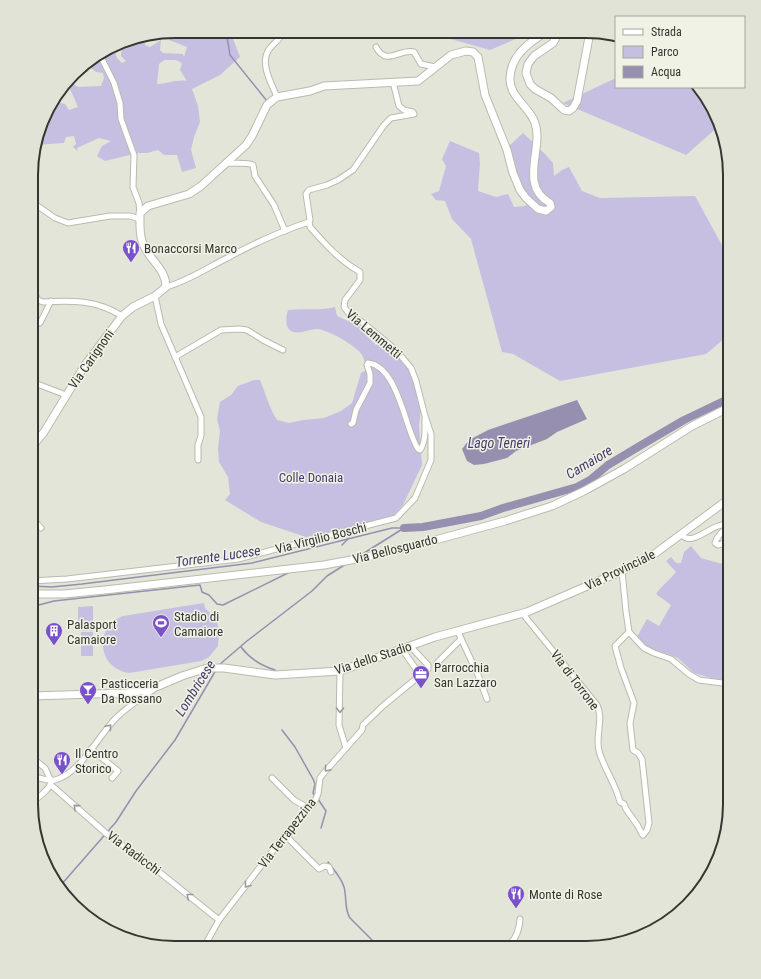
<svg xmlns="http://www.w3.org/2000/svg" width="761" height="979" viewBox="0 0 761 979" font-family="'Roboto Condensed',sans-serif">
<style>
.green{fill:#c6bfe1;fill-rule:evenodd}
.water{fill:#968fb0}
.lines{fill:none;stroke-linecap:round;stroke-linejoin:round}
.stream{stroke:#968fb0;stroke-width:1.5}
.river{stroke:#968fb0;stroke-width:8}
.street-casing{stroke:#b9bbae;stroke-width:7}
.secondary-casing{stroke:#b9bbae;stroke-width:9}
.street{stroke:#fff;stroke-width:5}
.secondary{stroke:#fff;stroke-width:7}
.oneway{stroke:#9a9a98}
.labels{text-anchor:middle;dominant-baseline:central;stroke-width:3;stroke-linejoin:round;paint-order:stroke}
.poi-label{font-size:13px;fill:#353631;stroke:#f0f2e5;text-anchor:start}
.street-label{font-size:13px;fill:#353631;stroke:#f0f2e5}
.park-label{font-size:13px;fill:#473a69;stroke:#f0f2e5}
.water-label{font-size:14px;font-style:italic;fill:#473b6a;stroke:#f0f2e5}
.rim{fill:none;stroke:#353631;stroke-width:2}
</style>
<rect width="100%" height="100%" fill="#e3e5d8"/>
<g class="green">
<path d="M175 31H230L240 57 220 75 192 89 198 106 200 122 194 137 191 150 196 168 182 172 177 155H164L158 150 147 153H138L105 161 97 156 102 146 111 141 99 138 77 148 78 151 73 147 76 144 74 136 66 137 64 143 36 145 50 103 56 96 57 102 65 104 69 110 78 107 72 93 66 84 69 81 78 87 101 86 104 78 103 73 96 72 91 68 89 61 110 49 115 52 117 58 122 63 126 61 121 56 122 42 128 39 144 36 145 45 150 47 161 40 160 50 163 53 183 54 184 57 187 47 169 40V32ZM164 60H176L182 63 180 70 187 81C176 79 167 84 157 84L159 64Z"/>
<path d="M439 32H524L523 36 490 50 447 38Z"/>
<path d="M616 78V87H695L715 111 719 126 686 155 563 103Z"/>
<path d="M523 133 544 153 553 163 554 176 562 170 569 167 582 191 600 198 695 196 723 247 730 248V334L706 354 560 381 513 354 502 352 471 239 452 219 445 201 436 200 431 194 439 191 446 166 442 159 450 141 479 153 480 163 478 191 496 197 508 194 514 207 525 206 532 199 520 189 509 146Z"/>
<path d="M335 307 337 316 368 330 365 334 376 345 380 341 393 351 407 367 414 381 421 408 419 426 422 465 403 505 392 517 306 537 261 522 225 500 230 494 228 477 219 462 218 448 220 431 217 419 220 402 231 395 238 386 254 380H260C266 394 269 408 277 420L289 423 303 420 324 418 341 411 352 403 361 373 366 370C365 366 365 359 362 355 358 347 327 329 317 329 310 329 301 334 293 332 284 329 286 317 288 310 304 308 319 311 335 307Z"/>
<path d="M691 546 701 558 726 565 730 567V681L711 678 694 673 678 658 668 654 657 652 644 644 637 637 647 619 659 626 671 605 656 594C662 585 670 580 676 572L666 561 671 557 676 563H681L684 552Z"/>
<path d="M204 603 205 608 216 619 219 630 218 646 209 657 201 661 129 673C98 668 93 628 123 616Z"/>
<path d="M93 606V631H78V607Z"/>
<rect x="81" y="632" width="12" height="24"/>
</g>
<path class="water" d="M577 400 587 419 557 432 547 439 516 451 507 458 484 464 474 465 467 461 462 449 469 440 488 430Z"/>
<g class="lines">
<g class="stream">
<path d="M226 31 230 55 267 101"/>
<path d="M342 545 349 538"/>
<path d="M361 555 404 528"/>
<path d="M31 586 52 587 82 584 252 563 392 528H404"/>
<path d="M31 607 54 601 200 585 202 592 209 595 217 604 223 605 290 572"/>
<path d="M241 647C250 659 262 666 275 670"/>
<path d="M219 665 247 641 312 591 327 576 346 564"/>
<path d="M282 730 295 747 313 779 315 784 313 793 315 796"/>
<path d="M318 799 326 811 321 828"/>
<path d="M328 862C334 870 341 877 344 887 347 897 344 909 350 918L379 947"/>
<path d="M61 885 116 822 136 791 175 740 216 670"/>
</g>
<path class="river" d="M404 528 423 527 481 516 503 508 577 487 590 480 608 465 638 447 684 420 730 398"/>
<defs>
<g id="street">
<path d="M376 47C386 67 401 48 414 52L421 64 435 67"/>
<path d="M99 56 103 61 114 83 120 103 121 119 134 155 133 187 139 203 140 213"/>
<path d="M277 97C272 84 260 65 268 51 272 44 281 39 284 31"/>
<path d="M226 163C233 164 248 162 253 165L255 176 274 205 285 231"/>
<path d="M32 202 55 218 68 223 110 216H130L140 219"/>
<path d="M309 222 310 220 306 194 309 190 327 185 338 180 353 170 384 125 391 118 414 114 413 112 404 110 399 106 393 82"/>
<path d="M32 288 38 300 43 302C72 300 97 300 122 316"/>
<path d="M155 296 161 324 201 417V436L198 445V460"/>
<path d="M40 323 51 301"/>
<path d="M175 357 221 330 239 329 247 330 263 340 283 350"/>
<path d="M32 380 35 364V350"/>
<path d="M32 382 66 395"/>
<path d="M351 424 353 423 356 410 370 383V374L367 365 368 363C398 366 405 429 418 449L420 450C426 442 425 429 425 419"/>
<path d="M32 518 41 528"/>
<path d="M682 535C693 548 713 521 729 525 724 531 717 535 715 543L718 545 730 542"/>
<path d="M622 571 626 611 629 632 644 648 654 653 671 659 689 674 699 680 730 684"/>
<path d="M31 581 67 579 238 559 396 518 415 498 431 460V434L425 416 416 381 411 368 396 350 362 322 350 315 344 307 345 300 360 280V272C339 260 326 245 310 227L309 222C281 231 253 244 227 258 207 268 188 281 166 287"/>
<path d="M523 614 597 705C604 719 595 735 599 751 604 769 616 784 620 802L624 804 626 809 638 826 642 834 643 835 647 830 649 823 642 759 638 753 633 750 630 723 634 703 621 668 615 646 629 632"/>
<path d="M458 632 478 675 487 699"/>
<path d="M402 649 420 675"/>
<path d="M437 663 461 639"/>
<path d="M340 671 339 725 346 748"/>
<path d="M91 749 118 771 112 778"/>
<path d="M31 757 45 768 51 781"/>
<path d="M31 776C38 777 48 782 55 780 81 773 98 736 116 718 127 707 140 699 153 690"/>
<path d="M272 778 294 800 303 805 307 809"/>
<path d="M51 785 108 835 153 867 219 920"/>
<path d="M31 803C38 797 49 791 51 782"/>
<path d="M285 835 319 869 324 866 329 867 331 872"/>
<path d="M204 947 219 920 285 835 314 803 318 794 320 778 323 774 362 730 363 725 384 705 428 669V665L410 646"/>
<path d="M502 948C515 944 519 932 520 919"/>
</g>
<g id="secondary">
<path d="M559 32 553 43 534 56 528 64 526 73 530 84 535 89 551 98 564 110 569 111 573 108 577 101 590 32"/>
<path d="M32 447 44 432 85 365 122 316 133 307 155 296 166 287C166 270 152 262 145 248 139 238 140 224 140 213L148 206 189 194 201 186 246 145 252 136 267 105 273 100 277 97 310 91 324 86 418 81 451 55 466 51 473 52 478 57 485 95 507 150 513 173 520 190 526 198 538 209 546 211 551 207 550 203C518 185 544 148 535 123 530 107 509 97 510 78 511 57 525 46 541 35L543 32"/>
<path d="M31 594H64L105 590 324 565 367 557 439 539 505 521 552 506 584 491 624 469 692 426 730 407"/>
<path d="M31 696 127 693 146 690 156 687 182 676 207 668H224L275 675 340 671 435 637 527 612 622 571 653 555 730 498"/>
</g>
</defs>
<use href="#street" class="street-casing"/>
<use href="#secondary" class="secondary-casing"/>
<use href="#street" class="street"/>
<use href="#secondary" class="secondary"/>
</g>
<defs><path id="oneway-chevron" d="M-2-3.5L2.5 0L-2 3.5" fill="none" stroke-width="1.6" stroke-linecap="round" stroke-linejoin="round"/></defs>
<g class="oneway">
<use href="#oneway-chevron" transform="translate(340 710) rotate(91)"/>
<use href="#oneway-chevron" transform="translate(109 727) rotate(-49)"/>
<use href="#oneway-chevron" transform="translate(327 769) rotate(130)"/>
<use href="#oneway-chevron" transform="translate(76 807) rotate(-139)"/>
<use href="#oneway-chevron" transform="translate(247 885) rotate(128)"/>
<use href="#oneway-chevron" transform="translate(189 896) rotate(-141)"/>
</g>
<defs>
<symbol id="restaurant-pin" viewBox="-11 -11 22 30"><path d="M0 17L-7.5 6A9.5 9.5 0 1 1 7.5 6Z" fill="#7952cb" stroke="#f0f2e5"/><path d="M-5-6h1v4h1v-4h1v4h1v-4h1v5L-1.5 .5V6h-2V.5L-5-1ZM5-6V6H3V1.5H1.5Q1.5-4 5-6Z" fill="#fff"/></symbol>
<symbol id="stadium-pin" viewBox="-11 -11 22 30"><path d="M0 17L-7.5 6A9.5 9.5 0 1 1 7.5 6Z" fill="#7952cb" stroke="#f0f2e5"/><path d="M0-5a6.5 5 0 1 0 0 10a6.5 5 0 1 0 0-10ZM-3.5-1.8h7v3.6h-7Z" fill="#fff"/></symbol>
<symbol id="building-pin" viewBox="-11 -11 22 30"><path d="M0 17L-7.5 6A9.5 9.5 0 1 1 7.5 6Z" fill="#7952cb" stroke="#f0f2e5"/><path d="M-4-6H4V6H1V3H-1V6H-4ZM-2.5-4.3h1.7v1.8h-1.7ZM.8-4.3h1.7v1.8H.8ZM-2.5-1h1.7V.8h-1.7ZM.8-1h1.7V.8H.8Z" fill="#fff"/></symbol>
<symbol id="office-pin" viewBox="-11 -11 22 30"><path d="M0 17L-7.5 6A9.5 9.5 0 1 1 7.5 6Z" fill="#7952cb" stroke="#f0f2e5"/><path d="M-6-3h4V-5.5h4V-3h4V5H-6ZM-1-4.5V-3h2v-1.5ZM-6 0V1H6V0Z" fill="#fff"/></symbol>
<symbol id="bar-pin" viewBox="-11 -11 22 30"><path d="M0 17L-7.5 6A9.5 9.5 0 1 1 7.5 6Z" fill="#7952cb" stroke="#f0f2e5"/><path d="M-6-5H6L.8 .8V4.5H3.5V6h-7V4.5H-.8V.8Z" fill="#fff"/></symbol>
</defs>
<g fill-rule="evenodd">
<use href="#restaurant-pin" x="121" y="238" width="20" height="27"/>
<use href="#stadium-pin" x="151" y="613" width="20" height="27"/>
<use href="#building-pin" x="44" y="621" width="20" height="27"/>
<use href="#office-pin" x="411" y="664" width="20" height="27"/>
<use href="#bar-pin" x="78" y="680" width="20" height="27"/>
<use href="#restaurant-pin" x="52" y="750" width="20" height="27"/>
<use href="#restaurant-pin" x="506" y="884" width="20" height="27"/>
</g>
<g class="labels">
<g class="poi-label">
<text x="144" y="248">Bonaccorsi Marco</text>
<text x="174" y="616">Stadio di<tspan x="174" dy="15">Camaiore</tspan></text>
<text x="67" y="624">Palasport<tspan x="67" dy="15">Camaiore</tspan></text>
<text x="434" y="667">Parrocchia<tspan x="434" dy="15">San Lazzaro</tspan></text>
<text x="101" y="683">Pasticceria<tspan x="101" dy="15">Da Rossano</tspan></text>
<text x="75" y="753">Il Centro<tspan x="75" dy="15">Storico</tspan></text>
<text x="529" y="894">Monte di Rose</text>
</g>
<g class="street-label">
<text transform="translate(374 334) rotate(40)">Via Lemmetti</text>
<text transform="translate(91 359) rotate(-55)">Via Carignoni</text>
<text transform="translate(321 538) rotate(-14)">Via Virgilio Boschi</text>
<text transform="translate(395 549) rotate(-14)">Via Bellosguardo</text>
<text transform="translate(620 570) rotate(-26)">Via Provinciale</text>
<text transform="translate(373 658) rotate(-18)">Via dello Stadio</text>
<text transform="translate(575 680) rotate(53)">Via di Torrone</text>
<text transform="translate(287 833) rotate(-52)">Via Terrapezzina</text>
<text transform="translate(134 853) rotate(37)">Via Radicchi</text>
</g>
<g class="park-label">
<text x="311" y="477">Colle Donaia</text>
</g>
<g class="water-label">
<text x="499" y="443">Lago Teneri</text>
<text transform="translate(589 462) rotate(-31)">Camaiore</text>
<text transform="translate(218 556) rotate(-8)">Torrente Lucese</text>
<text transform="translate(195 688) rotate(-58)">Lombricese</text>
</g>
</g>
<path d="M0 0H761V979H0ZM175 38H586A137 137 0 0 1 723 175V804A137 137 0 0 1 586 941H175A137 137 0 0 1 38 804V175A137 137 0 0 1 175 38Z" fill="#e1e3d7" fill-rule="evenodd"/>
<path class="rim" d="M175 38H586A137 137 0 0 1 723 175V804A137 137 0 0 1 586 941H175A137 137 0 0 1 38 804V175A137 137 0 0 1 175 38Z"/>
<rect x="615" y="16" width="130" height="72" fill="#f0f2e5" stroke="#a5a79d"/>
<rect x="623" y="29" width="20" height="6" fill="#ffffff" stroke="#a5a79d"/>
<text x="651" y="36" font-size="12" fill="#353631">Strada</text>
<rect x="623" y="46" width="20" height="12" fill="#c6bfe1" stroke="#a5a79d"/>
<text x="651" y="56" font-size="12" fill="#353631">Parco</text>
<rect x="623" y="66" width="20" height="12" fill="#968fb0" stroke="#a5a79d"/>
<text x="651" y="76" font-size="12" fill="#353631">Acqua</text>
</svg>
